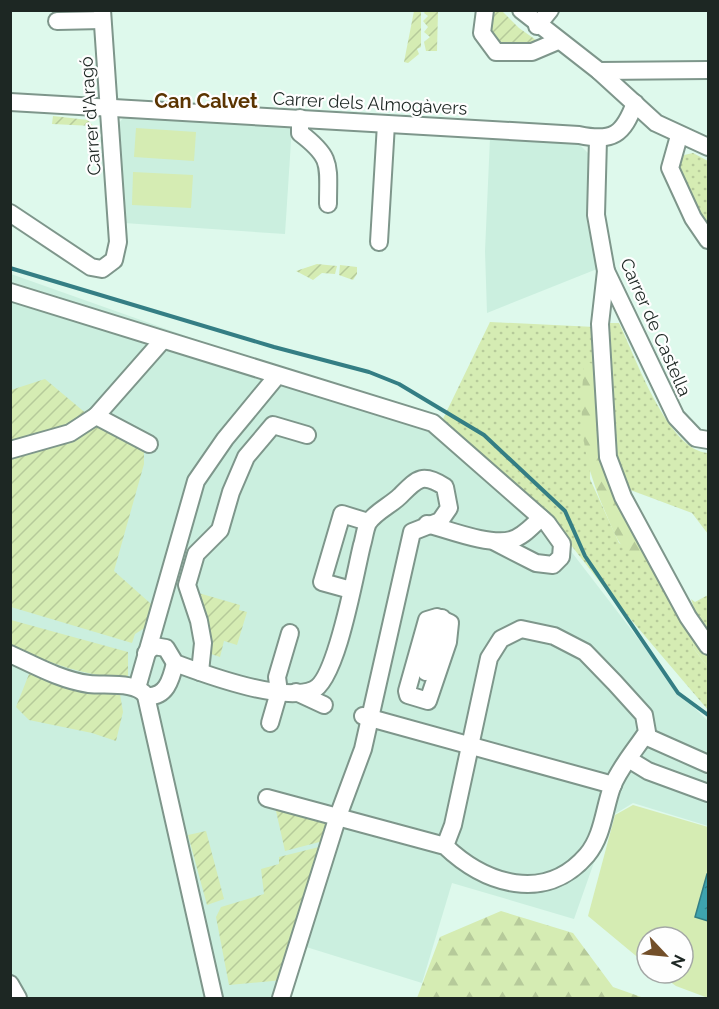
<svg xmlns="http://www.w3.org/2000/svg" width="719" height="1009" viewBox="0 0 719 1009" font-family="Raleway,sans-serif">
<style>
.built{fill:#cbefdf}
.grass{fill:url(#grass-dots)}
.forest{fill:url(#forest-firs)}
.garden{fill:url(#garden-furrows)}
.pitch{fill:#d5ecb3}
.water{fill:url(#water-ripples);stroke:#347e84;stroke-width:1.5}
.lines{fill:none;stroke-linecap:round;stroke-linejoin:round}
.stream{stroke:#347e84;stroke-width:4}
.minor-casing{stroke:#7e968b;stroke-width:20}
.minor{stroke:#fff;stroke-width:16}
.labels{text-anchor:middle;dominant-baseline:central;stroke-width:4.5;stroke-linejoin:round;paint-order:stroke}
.street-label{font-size:18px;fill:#1d2723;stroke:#fefefe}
.neighbourhood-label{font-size:20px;font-weight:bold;fill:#5a3401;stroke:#fefefe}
</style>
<defs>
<pattern id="grass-dots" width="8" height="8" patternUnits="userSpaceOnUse" patternTransform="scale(1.5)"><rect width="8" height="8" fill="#d5ecb3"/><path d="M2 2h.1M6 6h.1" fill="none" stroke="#b6ca9a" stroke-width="1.8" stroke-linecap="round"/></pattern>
<pattern id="forest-firs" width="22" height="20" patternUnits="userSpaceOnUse" patternTransform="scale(1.5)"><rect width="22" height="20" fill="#d5ecb3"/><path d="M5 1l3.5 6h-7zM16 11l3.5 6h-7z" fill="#b6ca9a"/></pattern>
<pattern id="garden-furrows" width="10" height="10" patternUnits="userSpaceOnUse" patternTransform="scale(1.5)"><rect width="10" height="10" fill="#d5ecb3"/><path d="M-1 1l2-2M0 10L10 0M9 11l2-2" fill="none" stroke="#b6ca9a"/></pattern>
<pattern id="water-ripples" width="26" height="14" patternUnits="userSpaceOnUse" patternTransform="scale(1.5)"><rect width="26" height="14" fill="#3ea3ae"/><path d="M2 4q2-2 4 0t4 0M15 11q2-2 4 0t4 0" fill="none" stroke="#33858d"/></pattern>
</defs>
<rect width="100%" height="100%" fill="#def9ec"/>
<g class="built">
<path d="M125 116 292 126 285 234 124 223 119 123Z"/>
<path d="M490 138 578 143 588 153 587 221 597 269 487 313 485 251Z"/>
<path d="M11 274 217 347 427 411 547 520 683 697 708 721V826L633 803 610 817 574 919 452 883 422 983 303 946 287 998H11Z"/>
</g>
<g class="grass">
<path d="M693 153 708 161V224L702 217 678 167 684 155Z"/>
<path d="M490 322 595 327 596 364 593 365 590 479 619 543 650 560 691 631 694 649 708 667V710L610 595 549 517 442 421Z"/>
<path d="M609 323H619C635 356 668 451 708 453V534L692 513 625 488 611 439Z"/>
<path d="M708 595V631L697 617 691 599 695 602Z"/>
</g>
<g class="forest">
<path d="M589 363 596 364 599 453 606 479 650 560 638 561C621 551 614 533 607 516 583 462 578 426 584 367Z"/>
<path d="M691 631 708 651V667L694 649Z"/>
<path d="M501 911 573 933 613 987 644 998H417L440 937Z"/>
</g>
<g class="garden">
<path d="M426 10 438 11 437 51H426L424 42 430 37 424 32 428 27 423 21 428 16 424 13Z"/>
<path d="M414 11H421V47L417 49 419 54 408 63 404 62Z"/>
<path d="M488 11H502L519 28 536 40 533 46 498 45 491 39Z"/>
<path d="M53 116 88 120 93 126 52 124Z"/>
<path d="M317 264 337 266 335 274 322 273 313 280 296 271Z"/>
<path d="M340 265 357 267V274L353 280 339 275Z"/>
<path d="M45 379 88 415 68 430 11 447V390Z"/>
<path d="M101 417 144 450V464L114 571 159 611 151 624 135 634 132 643 11 607V454Z"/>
<path d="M188 590 240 605 239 610 247 612 237 645 224 641 220 657 202 651Z"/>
<path d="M11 620 128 652V680C85 675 50 664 11 646Z"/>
<path d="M29 674 86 692 120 694 123 712 116 741 92 733 29 720 16 707Z"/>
<path d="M274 802 333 821 327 840 285 851Z"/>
<path d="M206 831 224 899 207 905 188 835Z"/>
<path d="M327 845 283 980 229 985 216 917 221 907 264 894 261 869 279 864V857Z"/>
</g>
<g class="pitch">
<path d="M136 128 196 132 194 161 134 157Z"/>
<path d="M133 172 193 175 191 208 132 205Z"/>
<path d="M633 805 708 827V998L676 986 658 973H683V937H647V965L588 916 615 815Z"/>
</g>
<path class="water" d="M707 874H708V921L695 917Z"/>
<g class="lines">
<path class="stream" d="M10 268 274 347 369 372 399 384 484 435 565 511 585 556 678 693 708 715"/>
<defs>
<g id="minor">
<path d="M485 10 482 33 496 52H532L558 41"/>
<path d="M521 10 599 71 656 123 708 147"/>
<path d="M57 21 102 20"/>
<path d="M537 26 550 10"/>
<path d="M599 71 708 70"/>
<path d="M10 102 579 135C613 142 623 135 635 103"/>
<path d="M300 118V133C333 158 328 165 328 204"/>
<path d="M679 136 670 168 693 218 708 240"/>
<path d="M598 139 596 215 606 271 676 417 696 438 708 440"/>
<path d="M10 213 91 267 102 269 114 260 118 242 102 10"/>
<path d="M379 242 386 124"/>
<path d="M606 271 600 324 608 457 623 497 688 617 708 646"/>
<path d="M10 292 433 423 547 523 562 544 561 557 553 565 536 563 495 542"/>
<path d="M96 416 149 444"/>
<path d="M10 450 70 433 96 416 162 341"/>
<path d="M427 524C449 530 490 546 511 540 523 537 532 526 541 518"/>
<path d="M351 590 322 582 342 514 368 522"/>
<path d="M437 617 450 623 448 642 428 701 408 695 407 691 427 620Z"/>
<path d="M146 653 154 646 166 648 175 663 183 666C213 677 283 702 313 690 337 680 355 573 362 545 364 539 365 529 368 523 375 512 391 505 400 496 417 479 422 472 445 487L449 508 440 521 412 532 363 749 337 819 281 998"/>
<path d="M10 654C36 666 61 680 89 684 105 686 137 681 146 696L214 998"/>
<path d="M428 664 423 665 426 672 430 670 428 664 442 618"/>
<path d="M200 672 203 643 199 621 187 585 196 554 220 530 231 492 246 457 273 425 307 435"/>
<path d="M137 688 196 481 225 439 277 376"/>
<path d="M296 692 324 705"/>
<path d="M146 696C166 698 171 680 175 663"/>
<path d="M363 716 613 785"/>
<path d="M270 723 279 692 277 677 290 633"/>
<path d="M645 736 708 764"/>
<path d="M630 760 648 771 708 793"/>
<path d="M267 798 445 846C485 884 545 904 587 855 603 836 604 809 612 787 619 768 636 749 647 732L644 715 615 683 585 652 554 636 521 629 501 639 489 658 453 825 445 846"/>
<path d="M10 984 18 998"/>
</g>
</defs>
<use href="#minor" class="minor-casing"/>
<use href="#minor" class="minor"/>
</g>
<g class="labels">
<g class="street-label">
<text transform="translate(370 103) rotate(3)">Carrer dels Almogàvers</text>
<text transform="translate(90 116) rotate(-94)">Carrer d'Aragó</text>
<text transform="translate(656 327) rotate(66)">Carrer de Castella</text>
</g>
<g class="neighbourhood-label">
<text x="206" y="101">Can Calvet</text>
</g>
</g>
<rect width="719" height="1009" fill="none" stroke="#1d2723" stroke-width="24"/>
<g transform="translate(665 955) rotate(116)"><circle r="28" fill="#fefefe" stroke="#a4a8a6" stroke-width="1.5"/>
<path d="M0-4.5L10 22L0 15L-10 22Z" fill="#734f29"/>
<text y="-9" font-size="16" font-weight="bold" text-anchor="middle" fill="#1d2723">N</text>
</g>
</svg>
